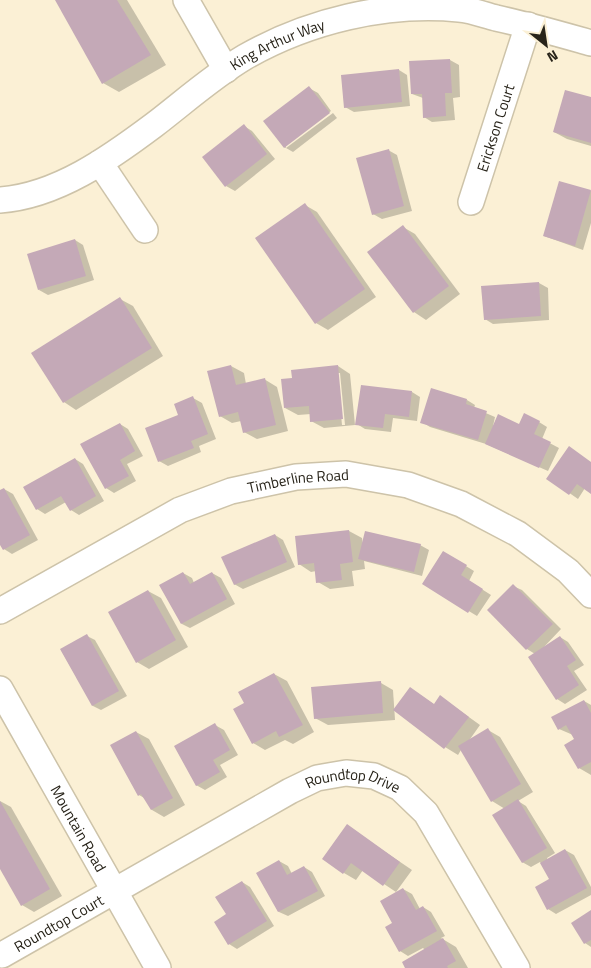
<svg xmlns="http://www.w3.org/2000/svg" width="591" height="968" viewBox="0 0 591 968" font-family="'Titillium Web',sans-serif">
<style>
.shadow{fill:#0003;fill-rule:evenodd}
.building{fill:#c4a9b7}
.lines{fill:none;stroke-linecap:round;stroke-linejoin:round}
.minor-casing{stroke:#cdc3a9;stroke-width:28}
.minor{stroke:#fff;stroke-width:25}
.labels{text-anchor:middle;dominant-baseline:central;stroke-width:4.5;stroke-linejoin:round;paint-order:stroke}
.street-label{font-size:15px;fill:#28241a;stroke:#fbf0d5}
</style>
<rect width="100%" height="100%" fill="#fbf0d5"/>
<g class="shadow">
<path d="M56 0H127L166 65 119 92 103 83Z"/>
<path d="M450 60 459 65 460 97 453 98 455 120 432 122 424 117 423 98 412 94 410 62Z"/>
<path d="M399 70 407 75 410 106 354 112 345 107Z"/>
<path d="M309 88 318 93 331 111 286 145V148L284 147Z"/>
<path d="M591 98V146L567 139 554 132Z"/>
<path d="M333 113 337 118 293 152 286 148Z"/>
<path d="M244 126 252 131 275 159 235 191 226 186Z"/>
<path d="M388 150 397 155 412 211 382 219 373 214Z"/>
<path d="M560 182 591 191V223L583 250 544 236Z"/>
<path d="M305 205 317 212 376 297 328 330 316 323Z"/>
<path d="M403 227 415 234 460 294 426 320 414 312Z"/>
<path d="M75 240 83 245 94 280 48 295 39 290Z"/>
<path d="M539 283 548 288 549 320 493 324 485 319Z"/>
<path d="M120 299 133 306 163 356 76 410 64 402Z"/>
<path d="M231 366 244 373 246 384 264 379 277 387 288 431 257 439 244 432 241 421 232 423 220 416 209 372Z"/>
<path d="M338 366 350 374 355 425 324 428 311 421V414L298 415 285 408ZM337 373H340L345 425H342Z"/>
<path d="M412 392 420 397 417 421 393 418 391 432 365 429 357 424Z"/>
<path d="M193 398 202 403 216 439 199 446 201 452 168 466 159 461 180 416Z"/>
<path d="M467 400 475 405 474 408 495 417 492 431 539 422 547 427 542 439 559 448 548 471 486 444 430 427 422 422Z"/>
<path d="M120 424 128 429 143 456 127 464 136 481 114 493 106 488Z"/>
<path d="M75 459 83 464 104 501 79 515 71 510 66 502 45 514 37 509Z"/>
<path d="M591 462V492L585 488 578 499 548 478Z"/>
<path d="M4 489 13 494 38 540 12 554 4 549 0 542V491Z"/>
<path d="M349 531 362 538 363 546 420 545 429 550 422 576 364 561 365 569 352 571 354 586 330 589 318 582 316 571 311 572 299 564 296 537Z"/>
<path d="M275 535 283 540 295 567 243 589 234 584Z"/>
<path d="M443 552 474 571 469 581 491 595 477 616 424 584Z"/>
<path d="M183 573 192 578 194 583 212 573 221 578 235 604 190 628 182 624Z"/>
<path d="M513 586 522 590 561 629 543 648 560 637 568 642 584 665 574 671 587 690 565 704 557 699 535 654 527 649Z"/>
<path d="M148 591 161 598 188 647 149 669 137 662Z"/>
<path d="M87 636 95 640 127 696 101 710 93 706 61 650Z"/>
<path d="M274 674 287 681 314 732 293 744 285 740 265 750 253 743 245 703Z"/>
<path d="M381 683 393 690 395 720 328 725 315 718Z"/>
<path d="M411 689 435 705 441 697 480 725 468 742 488 730 500 737 533 792 518 801 526 806 555 853 547 858 548 860 565 850 574 855 591 887V895L556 914 548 909 551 880 540 862 531 867 522 862 505 809 492 801 461 750 458 755 445 747Z"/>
<path d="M584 701 591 705V775L579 768 576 740 573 735 559 729Z"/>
<path d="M215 725 224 730 238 755 220 765 227 777 205 790 196 785Z"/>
<path d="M136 732 149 739 185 805 164 817 152 810 146 799 139 795Z"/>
<path d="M0 801 11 807 62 896 34 912 22 905 0 867Z"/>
<path d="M347 826 412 870 396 892 363 870 356 880 344 873Z"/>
<path d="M279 861 288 866 292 874 304 867 312 872 325 896 288 916 279 912 258 873Z"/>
<path d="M242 882 250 887 274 926 237 949 229 944Z"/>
<path d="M403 889 412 894 420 909 423 907 431 912 445 936 441 938 456 947 468 968H407L425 950 423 948 408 956 400 951 394 923Z"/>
<path d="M591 911V947L585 943Z"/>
</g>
<g class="building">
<path d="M55 0H117L151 55 102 84Z"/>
<path d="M450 59 452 93H445L446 116 423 118 422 94H411L409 61Z"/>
<path d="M399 69 402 102 344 108 341 75Z"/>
<path d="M309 86 330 113 284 148 263 121Z"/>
<path d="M565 90 591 97V143L553 132Z"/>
<path d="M244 124 267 154 225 187 202 157Z"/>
<path d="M389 149 404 206 372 215 356 158Z"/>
<path d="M559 181 591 190 575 246 543 236Z"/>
<path d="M305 203 365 289 315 324 255 238Z"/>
<path d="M403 225 449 286 413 313 367 252Z"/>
<path d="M75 239 86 276 38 290 27 254Z"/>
<path d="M539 282 541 316 484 320 481 286Z"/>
<path d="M120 297 152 348 63 403 31 353Z"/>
<path d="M231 365 236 385 265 378 276 425 243 433 238 412 219 417 207 371Z"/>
<path d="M338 365 343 419 310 422 309 406 284 408 281 379 292 378 291 370Z"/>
<path d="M361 385 412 391 409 417 385 414 383 428 355 425Z"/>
<path d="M431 388 467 399 466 404 487 411 478 440 420 423Z"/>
<path d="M193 396 208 434 191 441 194 448 158 462 145 428 178 415 174 404Z"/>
<path d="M524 413 540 421 534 434 551 442 539 468 485 444 498 414 519 424Z"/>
<path d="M120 423 135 451 120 460 129 476 105 489 80 444Z"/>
<path d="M569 446 591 462V494L577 484 569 495 546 479Z"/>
<path d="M75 458 96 496 70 511 61 496 36 510 23 487Z"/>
<path d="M4 488 30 535 3 550 0 545V490Z"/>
<path d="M349 530 353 562 340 564 342 580 316 583 314 563 298 565 295 536Z"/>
<path d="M365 531 421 544 414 572 358 559Z"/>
<path d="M275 534 287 562 234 585 221 557Z"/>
<path d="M443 551 467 565 461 575 483 589 468 613 422 584Z"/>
<path d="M183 572 190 584 212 572 227 599 181 624 159 585Z"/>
<path d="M513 584 553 624 526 650 487 610Z"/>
<path d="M148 590 176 640 136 663 108 612Z"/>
<path d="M87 634 119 691 92 706 60 649Z"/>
<path d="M560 636 576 660 567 666 579 685 556 700 528 657Z"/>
<path d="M274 673 303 725 279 737 276 731 252 744 233 709 244 703 238 692Z"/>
<path d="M381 681 383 713 314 719 311 687Z"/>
<path d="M410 687 434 704 440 695 469 717 444 749 393 710Z"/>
<path d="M584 700 591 713V762L578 769 564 745 574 739 566 725 558 730 551 717Z"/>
<path d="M215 723 230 750 213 760 220 772 196 786 174 746Z"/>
<path d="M488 728 521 784 491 802 458 746Z"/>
<path d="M136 731 173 798 151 810 141 794 138 796 110 745Z"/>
<path d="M518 799 547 848 522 863 492 815Z"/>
<path d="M0 801 50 889 21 906 0 869Z"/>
<path d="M347 824 400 862 383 886 351 863 343 874 322 859Z"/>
<path d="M565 849 587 888 547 910 535 887 549 879 540 863Z"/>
<path d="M279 860 287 875 304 866 318 891 278 912 256 873Z"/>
<path d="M242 881 267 921 228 945 214 922 226 914 215 897Z"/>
<path d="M403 888 416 910 423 906 437 931 399 952 385 927 392 923 380 901Z"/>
<path d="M591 910V940L584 944 571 923Z"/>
<path d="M443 938 456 961 447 966 448 968H405L402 962Z"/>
</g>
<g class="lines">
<defs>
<g id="minor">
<path d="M186 0 226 70"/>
<path d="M100 163 145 230"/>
<path id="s1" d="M0 200C57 196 110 158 154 125 184 102 213 76 245 57 308 21 386 2 459 9 472 10 484 15 496 18 528 25 559 34 591 43"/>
<path id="s2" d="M471 202 528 25"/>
<path id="s3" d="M0 611 180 510 231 491 296 477 346 474 408 485 461 504 518 534 568 571 591 595"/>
<path id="s4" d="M0 689 158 968"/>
<path id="s5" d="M2 955 290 791 317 778 346 773 374 776 400 788 426 813 517 968"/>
</g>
</defs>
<use href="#minor" class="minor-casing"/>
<use href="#minor" class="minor"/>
</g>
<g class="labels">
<g class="street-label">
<text stroke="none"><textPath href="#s1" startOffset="322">King Arthur Way</textPath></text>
<text stroke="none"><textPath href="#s2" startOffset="78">Erickson Court</textPath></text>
<text stroke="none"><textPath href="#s3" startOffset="329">Timberline Road</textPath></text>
<text stroke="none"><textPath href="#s5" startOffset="398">Roundtop Drive</textPath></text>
<text stroke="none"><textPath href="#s4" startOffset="160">Mountain Road</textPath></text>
<text stroke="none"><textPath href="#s5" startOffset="65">Roundtop Court</textPath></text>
</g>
</g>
<g transform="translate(546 45) rotate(150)" stroke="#fbf0d5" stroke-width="4" paint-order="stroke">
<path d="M0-4L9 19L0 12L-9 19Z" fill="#28241a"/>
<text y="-8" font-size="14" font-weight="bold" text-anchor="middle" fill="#28241a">N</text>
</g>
</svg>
